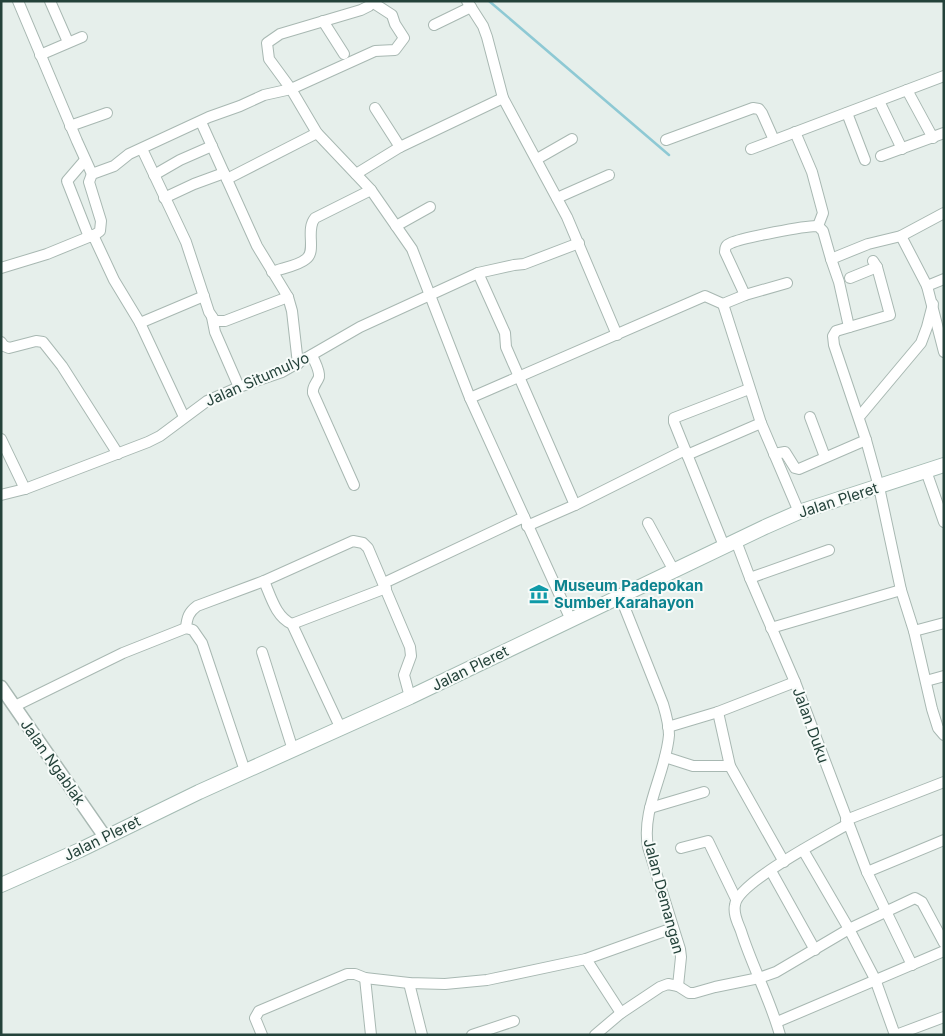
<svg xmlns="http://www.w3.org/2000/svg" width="945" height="1036" viewBox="0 0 945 1036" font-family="Inter,sans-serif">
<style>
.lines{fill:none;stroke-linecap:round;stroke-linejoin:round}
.stream{stroke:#8ec9d4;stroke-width:2.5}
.minor-casing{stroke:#a8b8b2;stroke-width:12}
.tertiary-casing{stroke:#a8b8b2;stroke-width:15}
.secondary-casing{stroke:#a4bbb3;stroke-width:16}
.minor{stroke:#fff;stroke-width:10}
.tertiary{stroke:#fff;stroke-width:12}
.secondary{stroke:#fff;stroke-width:14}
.labels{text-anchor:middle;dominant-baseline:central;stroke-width:4;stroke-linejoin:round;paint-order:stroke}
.street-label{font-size:15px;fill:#24423a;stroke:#f7fbf9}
.culture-label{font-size:15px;font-weight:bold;fill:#0d838f;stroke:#f7fbf9;text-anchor:start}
</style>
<rect width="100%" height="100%" fill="#e6efeb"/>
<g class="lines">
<path class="stream" d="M489 1 669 155"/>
<defs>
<g id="minor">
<path d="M18 1 77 141 92 174"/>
<path d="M50 1 68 42"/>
<path d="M373 1 369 6 361 10 280 34 267 43 269 59 291 89 317 133 371 190 412 249 470 398 571 620"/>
<path d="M467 1 483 26 487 37 503 98 567 217 617 335"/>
<path d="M323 21 344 54"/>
<path d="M434 25 471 7"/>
<path d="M40 55 82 37"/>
<path d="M907 90 933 138"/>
<path d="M879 101 902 149"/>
<path d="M375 108 400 147"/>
<path d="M847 113 865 160"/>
<path d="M201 122 257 246 288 297 292 311 298 364"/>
<path d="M70 126 107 113"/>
<path d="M795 132 812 172 823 213 818 226"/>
<path d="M666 140 753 108 759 109 762 113 774 140"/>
<path d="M142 149 186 242 209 312 215 321H225L288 297"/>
<path d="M751 149 944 76"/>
<path d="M881 156 944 133"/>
<path d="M537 159 572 139"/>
<path d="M85 160 67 181 89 237"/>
<path d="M356 174 400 147 503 98"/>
<path d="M154 175 180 160 212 146"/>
<path d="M227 179 317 133"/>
<path d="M164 198 194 184 224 173"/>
<path d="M557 198 609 175"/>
<path d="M396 226 430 207"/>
<path d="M93 235 114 280 140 323 184 417"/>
<path d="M901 236 927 286 944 279"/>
<path d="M831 259 868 244 901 236 944 213"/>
<path d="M873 261 877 267 890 315 836 331 833 336 834 345 866 440 879 487 901 590 914 631 944 623"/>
<path d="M1 268 47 254 96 234 100 231 101 221 89 182 92 174 114 166 129 154 209 117 240 106 264 95 291 89 375 51 395 50 404 38 395 24 392 15 372 2"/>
<path d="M272 272C282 268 298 266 306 259 317 251 305 230 315 218L371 190"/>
<path d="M478 273 505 333 506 347 575 505"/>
<path d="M850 278 877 267"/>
<path d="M927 286 944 352"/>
<path d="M745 295 725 252C725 247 726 245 731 243 741 238 808 225 818 226L823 231 831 259 839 282 849 327"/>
<path d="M723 304 761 423 799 512"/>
<path d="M212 317 215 332 239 387"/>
<path d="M140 323 204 296"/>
<path d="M1 342 4 346 9 348 36 341 43 342 62 366 118 454"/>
<path d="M312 355C314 361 320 370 319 377 317 383 312 386 313 393L354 485"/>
<path d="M470 398 705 296 723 304 745 295 787 283"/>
<path d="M810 417 825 457"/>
<path d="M859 417 921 343 927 327 933 304"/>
<path d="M1 439 25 489"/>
<path d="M774 454 785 452 795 468 799 469 866 440"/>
<path d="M687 455 761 423"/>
<path d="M926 471 944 522"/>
<path d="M1 495 25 489 148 442 160 436 207 401 239 387 282 372 360 327 478 273 514 265 524 264 579 243"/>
<path d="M648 523 673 569"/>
<path d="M527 526 575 505 685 450"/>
<path d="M736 541 750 578 795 682 867 872 912 965"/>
<path d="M724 546 674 422V418L749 389"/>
<path d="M750 578 829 550"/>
<path d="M264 581C271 597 276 617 292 624L341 729"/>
<path d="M384 583 524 517"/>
<path d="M292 624 386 588"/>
<path d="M186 628C187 617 189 612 197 606L264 581 353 541 363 543 368 548 410 647 411 656 404 675 410 697"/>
<path d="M771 628 901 590"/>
<path d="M914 631 932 709 938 728 944 735"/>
<path d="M262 652 293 750"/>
<path d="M926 681 944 676"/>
<path d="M15 706 123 653 186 628 193 630 202 643 245 771"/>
<path d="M718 712 730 766 784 862"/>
<path d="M668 727 718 712 795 682"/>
<path d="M665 757 693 766H730"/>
<path d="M650 808 704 792"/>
<path d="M846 820 944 782"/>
<path d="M681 848 708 841 736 899"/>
<path d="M803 850 849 929 875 979 895 1035"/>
<path d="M771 871 815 950"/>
<path d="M867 872 944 840"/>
<path d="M586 959 621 1013"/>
<path d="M365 978 371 1035"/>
<path d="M409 983 422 1035"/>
<path d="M678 986 689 993H694L715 987 759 978 776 972 849 929 915 898 922 902 944 943"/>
<path d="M777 1022 944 951"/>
<path d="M262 1035 255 1018 259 1011 347 974H355L365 978 409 983 445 984 487 980 586 959 673 928"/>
<path d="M472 1035 514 1021"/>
<path d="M595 1035 621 1013 660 987 668 984 678 986 681 957 680 949 648 847C641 809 666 773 669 735 669 724 666 714 663 704L620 596"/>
<path d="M780 1035C770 999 752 966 741 931 738 923 733 914 735 905 737 883 827 836 848 824"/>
<path d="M896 1035 944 1017"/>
</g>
<path id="tertiary" d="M1 687 105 837"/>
<path id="secondary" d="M1 885 80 850 199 792 410 697 765 527 799 512 944 465"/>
</defs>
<use href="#minor" class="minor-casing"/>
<use href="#tertiary" class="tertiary-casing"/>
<use href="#secondary" class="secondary-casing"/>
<use href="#minor" class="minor"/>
<use href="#tertiary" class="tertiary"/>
<use href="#secondary" class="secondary"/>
</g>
<defs>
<symbol id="museum-bare" viewBox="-9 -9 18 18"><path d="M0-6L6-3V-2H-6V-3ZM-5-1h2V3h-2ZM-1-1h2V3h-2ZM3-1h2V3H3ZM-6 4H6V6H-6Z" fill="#0f9aa8" stroke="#f7fbf9" stroke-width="2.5" paint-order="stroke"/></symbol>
</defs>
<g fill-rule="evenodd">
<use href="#museum-bare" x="525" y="580" width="28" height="28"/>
</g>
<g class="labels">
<g class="street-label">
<text transform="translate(257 379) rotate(-24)">Jalan Situmulyo</text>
<text transform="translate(838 500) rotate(-18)">Jalan Pleret</text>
<text transform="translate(470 668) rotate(-26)">Jalan Pleret</text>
<text transform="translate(811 725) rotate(70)">Jalan Duku</text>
<text transform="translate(53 762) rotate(55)">Jalan Ngablak</text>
<text transform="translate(102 838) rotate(-26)">Jalan Pleret</text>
<text transform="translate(664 896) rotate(75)">Jalan Demangan</text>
</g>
<g class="culture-label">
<text x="554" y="585">Museum Padepokan<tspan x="554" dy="17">Sumber Karahayon</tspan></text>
</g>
</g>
<rect width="945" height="1036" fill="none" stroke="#24423a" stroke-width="5"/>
</svg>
